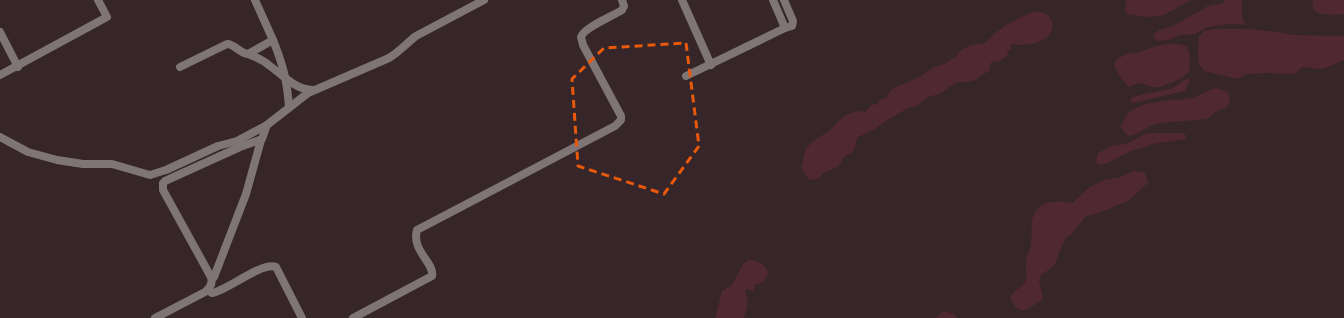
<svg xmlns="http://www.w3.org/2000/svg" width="1344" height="318" viewBox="0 0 1344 318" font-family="Ubuntu,sans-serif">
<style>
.green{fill:#4f2832}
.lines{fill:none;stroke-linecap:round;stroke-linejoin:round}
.minor{stroke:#7f7577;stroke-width:8}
.marked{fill:none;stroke:#e8590c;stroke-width:3;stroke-dasharray:8 5;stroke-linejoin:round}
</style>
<rect width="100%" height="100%" fill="#362529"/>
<g class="green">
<path d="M1126 0H1191L1164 15 1146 17 1127 14 1125 10Z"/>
<path d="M1225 0H1242V16L1245 25 1231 24 1207 27 1195 34 1180 35 1168 40 1156 41 1153 36 1159 30 1175 25 1208 6 1223 3Z"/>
<path d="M1313 0H1344V14C1334 15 1308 18 1313 0Z"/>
<path d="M1037 11C1043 12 1050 15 1052 22 1054 26 1052 31 1050 34 1043 43 1031 44 1021 45 1017 45 1015 44 1011 45L1010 46 1012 49 1007 52 1008 54C1003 62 998 61 990 63V70L974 81 956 83 939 94 928 97 917 106 908 108 889 119 874 130 858 137C856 142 855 150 851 154 850 154 846 155 845 156 842 159 841 164 838 166 834 170 828 170 824 173 821 176 818 180 814 180 807 181 804 172 801 167L806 149 811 143 831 129 845 115 857 111 865 112 871 105 878 104 880 99 886 98 890 91 894 88 919 77 934 67 944 64 955 57 962 49 972 45 985 43 994 34 1006 25 1027 14Z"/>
<path d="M1213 29H1247L1277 32 1293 35 1344 36V60C1335 64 1326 69 1316 69 1311 68 1307 67 1302 67L1298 71 1293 74 1265 73 1247 74 1237 79 1204 71 1199 64 1198 52 1199 36 1204 31Z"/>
<path d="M1167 44H1177L1187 46 1190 55 1189 72 1180 79 1160 87H1153L1140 83 1129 87C1123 82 1117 73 1114 65L1116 60 1126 54 1136 53 1156 46Z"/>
<path d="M1187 79H1190L1185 91 1133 103 1130 102 1132 97 1173 88C1178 85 1181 81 1187 79Z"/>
<path d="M1216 88 1228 92C1230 99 1231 105 1223 109 1223 109 1218 111 1217 111 1212 115 1212 116 1206 119L1160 123 1152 125 1136 134 1128 136 1120 127C1122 124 1124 119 1126 116 1136 101 1171 100 1187 99 1194 99 1207 90 1216 88Z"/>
<path d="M1155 133H1182L1186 135 1185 139 1153 144 1140 149 1133 150 1105 164 1098 165 1096 160 1098 153 1112 146 1126 144 1145 134Z"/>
<path d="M1135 171 1144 172 1149 182 1128 201 1099 213 1086 216 1072 234 1065 239 1054 266 1041 275 1039 281 1043 297 1040 302C1033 304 1034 306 1028 309 1020 314 1012 304 1010 298 1013 289 1024 288 1026 279 1027 274 1025 267 1026 261 1027 255 1031 249 1031 243 1032 236 1031 228 1032 221 1035 200 1056 200 1072 203L1090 187 1104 180 1120 177Z"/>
<path d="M748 260C758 260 766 264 768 274 766 281 762 284 755 284L754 291 748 289 745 291 748 302 744 318H715L722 291 732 285 743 264Z"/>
<path d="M944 311 954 314 957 318H935Z"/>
</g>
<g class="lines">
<g class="minor">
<path d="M682 0 711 65"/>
<path d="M773 0 785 28 792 26 793 21 784 0"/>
<path d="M0 32 18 67"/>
<path d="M273 40C283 65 287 80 289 107"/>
<path d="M248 54C256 57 263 60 270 66 283 75 295 90 313 90"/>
<path d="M180 67 227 44C235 44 239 53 248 54L273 40 255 0"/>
<path d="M0 75 107 17 98 0"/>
<path d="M686 76 785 28"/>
<path d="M0 137 28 152 57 160 83 164H112L150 175 166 170 218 146 237 141 267 125"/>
<path d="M212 279 214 277 246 194 261 140"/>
<path d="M208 290 212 293C228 290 263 261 276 267L302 318"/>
<path d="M155 318 205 292C210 288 213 283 211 277L163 190V183L165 181 240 147 262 139 267 125 308 93 389 58C399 52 407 43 416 36L484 0"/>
<path d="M353 318 432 276C435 263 411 251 417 230L615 126 621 120V116L583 45 581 37C583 28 613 16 622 10L624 6 622 0"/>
</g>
</g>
<path class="marked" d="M686 43 699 146 664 194 578 166 572 79 604 48Z"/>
</svg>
